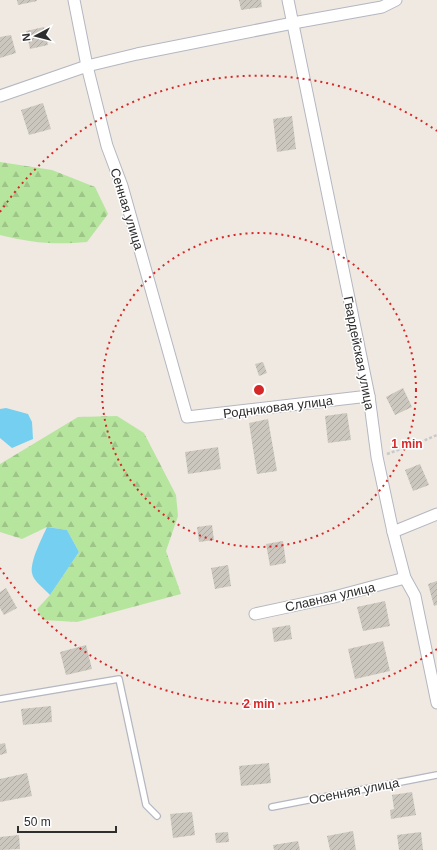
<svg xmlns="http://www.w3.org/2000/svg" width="437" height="850" viewBox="0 0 437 850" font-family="Arial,sans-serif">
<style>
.forest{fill:url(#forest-firs)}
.water{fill:#75cff0}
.building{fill:url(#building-hatch)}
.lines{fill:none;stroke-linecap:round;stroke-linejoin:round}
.service-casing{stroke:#b4b7c1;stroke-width:8}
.minor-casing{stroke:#b4b7c1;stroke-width:13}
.path{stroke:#c9c9c9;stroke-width:2.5;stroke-dasharray:3 2;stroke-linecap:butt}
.service{stroke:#fff;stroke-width:5.5}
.minor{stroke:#fff;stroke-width:11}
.ring{fill:none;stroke:#d62828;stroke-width:2;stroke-dasharray:2 4}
.labels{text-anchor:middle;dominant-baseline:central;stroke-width:3;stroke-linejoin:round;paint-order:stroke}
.street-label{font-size:13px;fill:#2e2e2e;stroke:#fff}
.centre{fill:#d62828;stroke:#fff;stroke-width:2}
.ring-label{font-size:12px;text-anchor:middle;font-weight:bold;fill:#d62828;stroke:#fff;stroke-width:3;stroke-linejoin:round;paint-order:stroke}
</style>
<defs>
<pattern id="forest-firs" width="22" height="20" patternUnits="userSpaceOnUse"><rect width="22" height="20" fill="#b6e59e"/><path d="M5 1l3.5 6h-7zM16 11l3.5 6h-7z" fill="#9dc588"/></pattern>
<pattern id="building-hatch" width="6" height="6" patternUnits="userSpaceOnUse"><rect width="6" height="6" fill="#cbc7bf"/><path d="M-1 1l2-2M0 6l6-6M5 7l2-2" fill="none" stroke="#afaba4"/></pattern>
</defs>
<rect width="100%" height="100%" fill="#efe9e1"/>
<g class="forest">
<path d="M0 162 52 170 95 187 108 214 87 242C54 245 32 243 0 235Z"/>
<path d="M117 416 144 433 176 495 178 516 166 551 181 594 77 622 43 620 37 609 50 595 79 552 67 530 47 527 22 539 0 532V464L78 417Z"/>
</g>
<g class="water">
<path d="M6 408 28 414 32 422 33 439 12 448 0 438V409Z"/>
<path d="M47 527 67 530 79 552 50 595C45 589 33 581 32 573 30 561 42 538 47 527Z"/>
</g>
<g class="building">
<path d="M17 0H37V1L18 5Z"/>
<path d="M239 0H261L262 7 241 10Z"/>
<path d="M44 27 48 45 30 49 26 31Z"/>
<path d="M11 35 16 53 0 58V37Z"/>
<path d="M43 103 51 129 29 135 21 110Z"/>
<path d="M292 116 296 149 277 152 273 119Z"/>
<path d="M263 362 267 373 259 376 255 364Z"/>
<path d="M403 388 412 407 395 415 386 397Z"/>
<path d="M347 413 351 440 328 443 325 416Z"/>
<path d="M268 419 277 471 257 474 249 423Z"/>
<path d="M218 447 221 469 188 474 185 452Z"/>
<path d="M420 464 429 485 413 491 405 470Z"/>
<path d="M212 525 214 540 199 542 197 527Z"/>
<path d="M283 541 286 563 270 566 266 544Z"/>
<path d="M228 565 231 586 215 589 211 568Z"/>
<path d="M437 581V605L434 606 428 584Z"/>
<path d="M6 588 17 608 4 615 0 608V592Z"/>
<path d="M385 601 390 626 363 631 357 607Z"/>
<path d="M290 625 292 639 274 642 272 628Z"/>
<path d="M383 641 390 671 355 679 348 649Z"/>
<path d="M86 645 92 669 66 675 60 652Z"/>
<path d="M51 706 52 722 23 725 21 709Z"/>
<path d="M5 743 7 753 0 755V744Z"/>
<path d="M269 763 271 783 241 786 239 766Z"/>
<path d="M27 773 32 796 0 802V779Z"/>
<path d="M412 792 416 815 391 819 390 810 394 809 392 795Z"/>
<path d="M192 812 195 835 173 838 170 814Z"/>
<path d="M353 831 356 850H330L327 836Z"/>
<path d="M228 832 229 842 216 843 215 833Z"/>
<path d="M421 832 423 850H399L397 835Z"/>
<path d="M19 835 20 849 0 850V837Z"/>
<path d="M298 841 300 850H274L273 845Z"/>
</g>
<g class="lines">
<defs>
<g id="service">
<path d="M0 699 119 679 146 805 157 816"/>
<path d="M272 807 437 775"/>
</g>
<g id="minor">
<path d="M74 0 87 66 107 146 122 186 187 417 369 396"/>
<path d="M288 0 369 396 377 457 393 532 405 578 415 596 437 703"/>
<path d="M0 96 87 66 137 54 293 23 382 7 396 0"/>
<path d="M393 532 437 514"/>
<path d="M255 614 334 597 405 578"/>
</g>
</defs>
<use href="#service" class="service-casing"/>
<use href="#minor" class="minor-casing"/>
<path class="path" d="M387 454 423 441 437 435"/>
<use href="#service" class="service"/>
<use href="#minor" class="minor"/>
</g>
<g class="ring">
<circle cx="259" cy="390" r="157"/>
<path d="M437 649A314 314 0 0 1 0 568M0 212A314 314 0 0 1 437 131"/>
</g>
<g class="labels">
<g class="street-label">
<text transform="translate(127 209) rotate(73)">Сенная улица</text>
<text transform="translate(359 353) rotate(79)">Гвардейская улица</text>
<text transform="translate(278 407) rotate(-7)">Родниковая улица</text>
<text transform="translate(330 597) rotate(-13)">Славная улица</text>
<text transform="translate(354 791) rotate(-11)">Осенняя улица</text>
</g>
</g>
<circle cx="259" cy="390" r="6" class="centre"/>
<g class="ring-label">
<text x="407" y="448">1 min</text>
<text x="259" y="708">2 min</text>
</g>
<g transform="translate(36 36) rotate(263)" stroke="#ffffff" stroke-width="3" paint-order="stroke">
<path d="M0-3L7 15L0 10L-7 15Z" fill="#2e2e2e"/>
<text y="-6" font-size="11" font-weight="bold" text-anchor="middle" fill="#2e2e2e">N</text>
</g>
<path d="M18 826v6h98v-6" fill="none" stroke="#2e2e2e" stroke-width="2"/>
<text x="24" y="826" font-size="12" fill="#2e2e2e" stroke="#ffffff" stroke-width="3" paint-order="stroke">50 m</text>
</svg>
